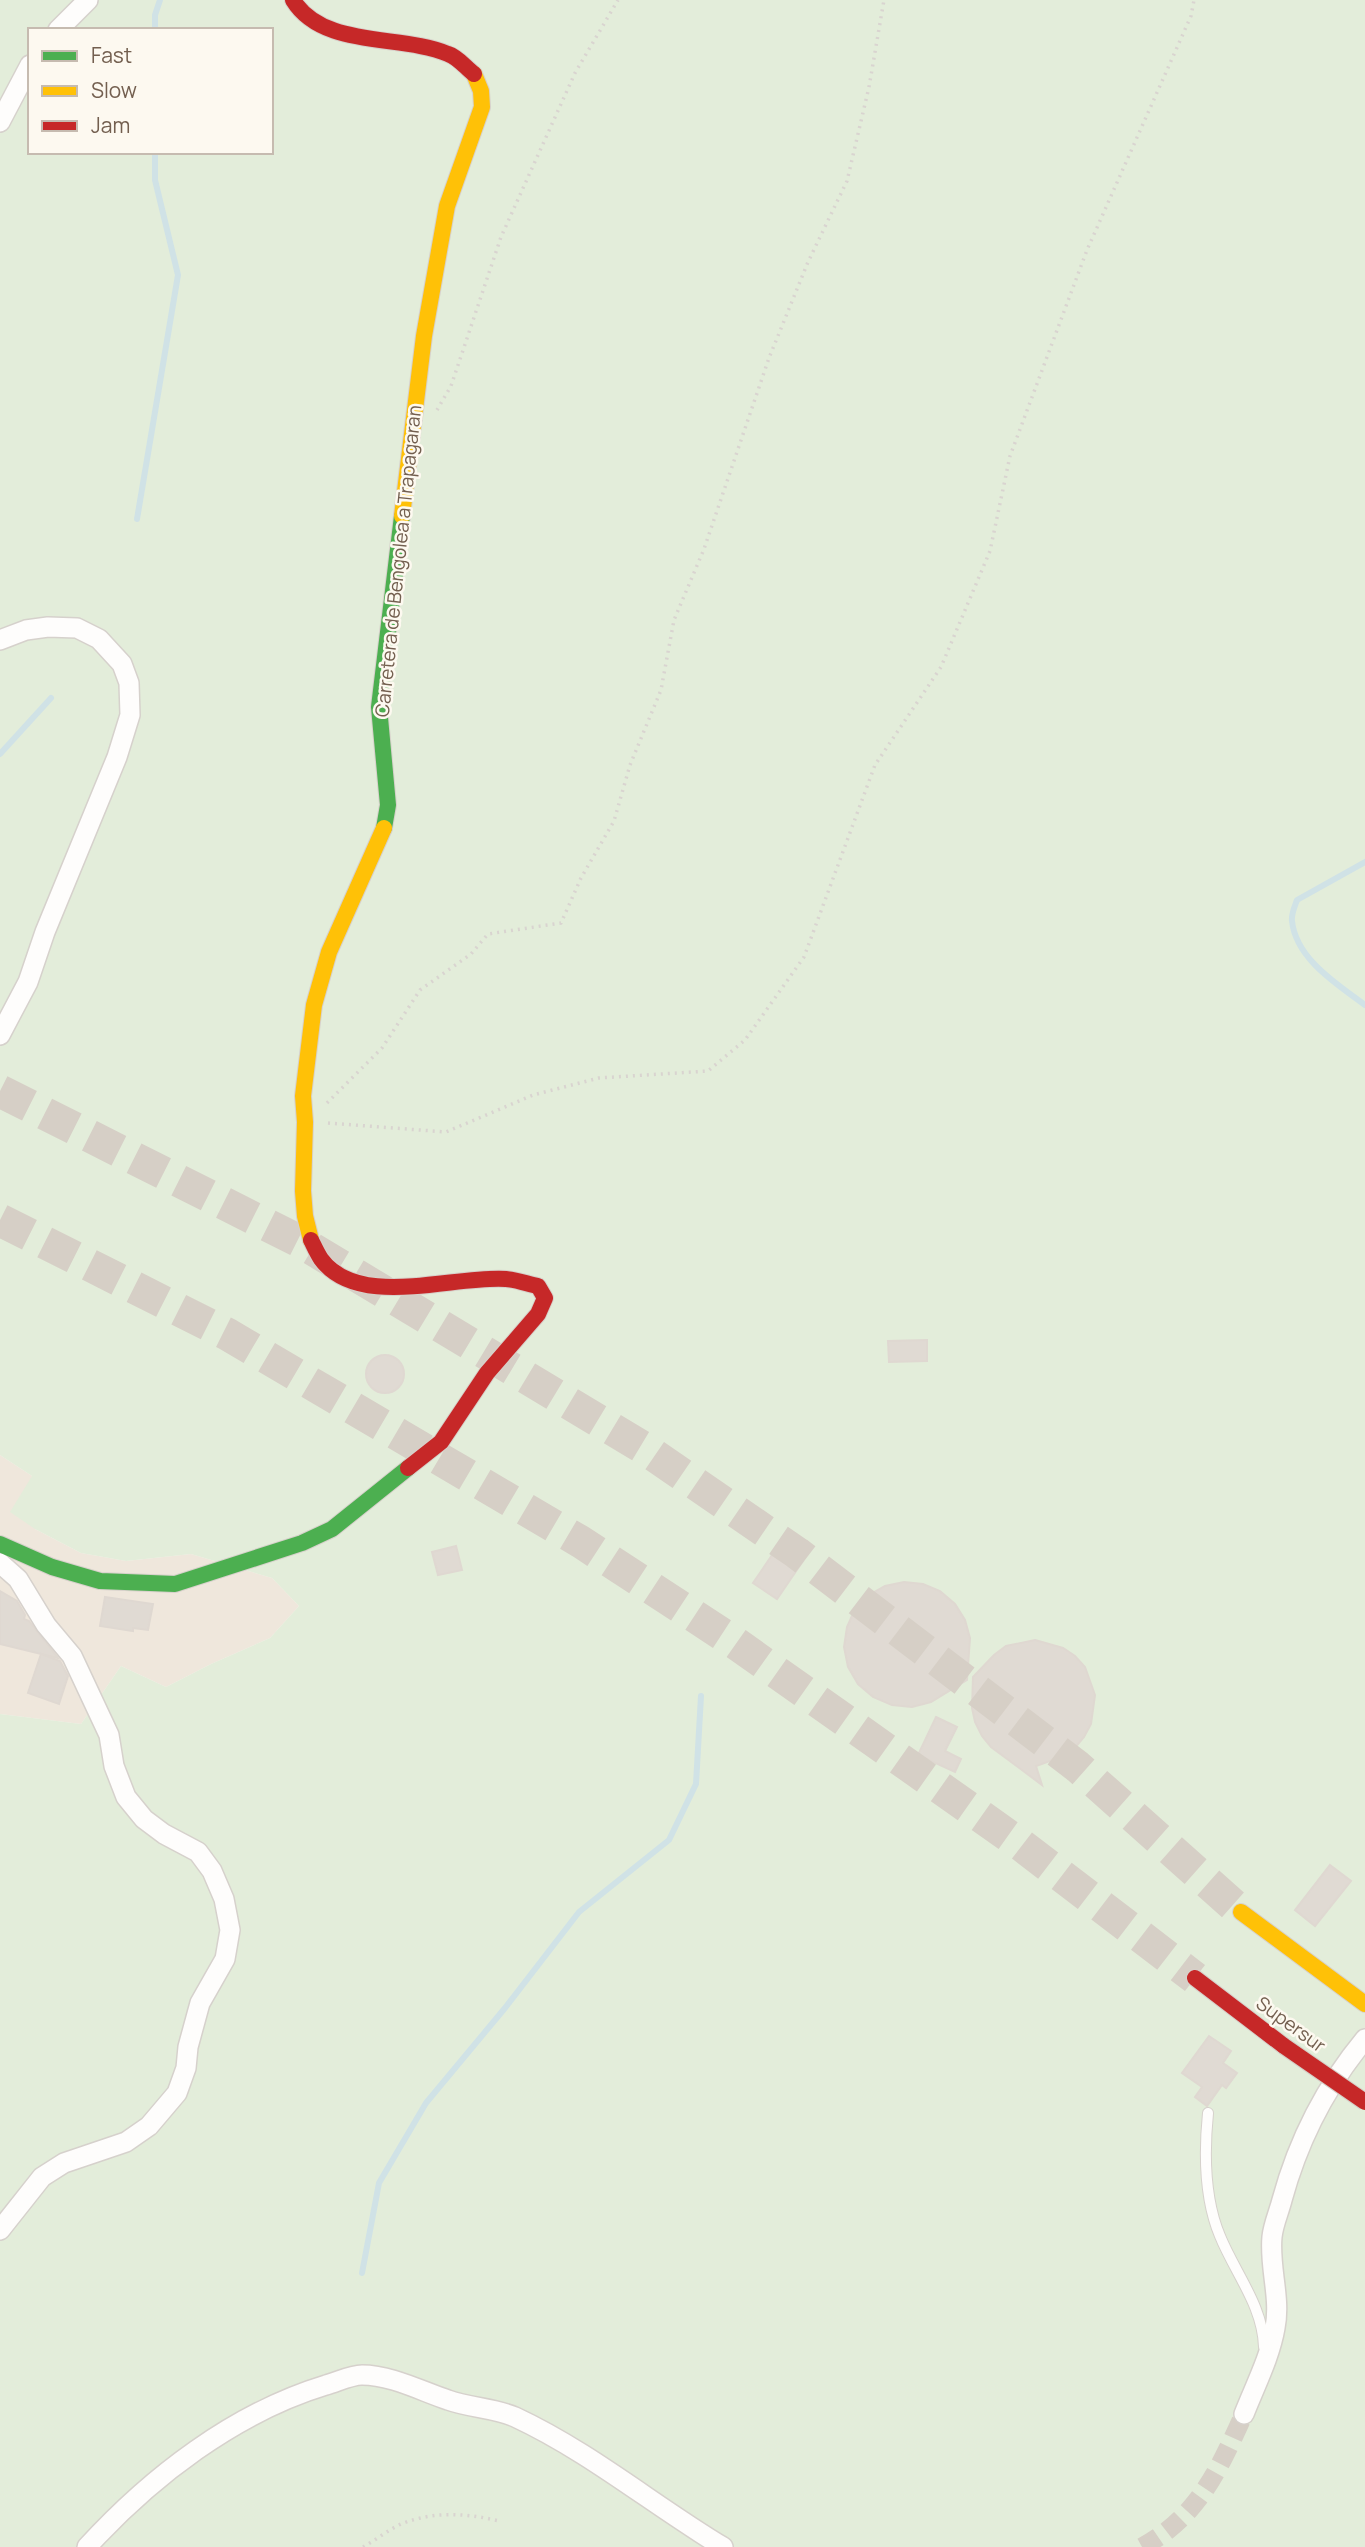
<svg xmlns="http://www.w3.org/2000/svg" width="1365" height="2547" viewBox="0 0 1365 2547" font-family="Manrope,sans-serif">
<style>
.residential{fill:#efe7dc}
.green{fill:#e3edda;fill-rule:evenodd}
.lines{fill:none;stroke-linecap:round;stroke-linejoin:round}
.stream{stroke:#d0e2e6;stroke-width:6}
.building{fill:#e0dad3;stroke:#dfd8d1;stroke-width:2}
.street-tunnel{stroke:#d6cfc6;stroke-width:19;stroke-dasharray:19 10;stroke-linecap:butt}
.highway-tunnel{stroke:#d6cfc6;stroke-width:33;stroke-dasharray:33 17;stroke-linecap:butt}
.lane-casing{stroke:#d6d1cc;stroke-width:12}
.street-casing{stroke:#d6d1cc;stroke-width:22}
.fast-casing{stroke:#d7d1cb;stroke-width:18}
.slow-casing{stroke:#d7d1cb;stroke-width:18}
.jam-casing{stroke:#d7d1cb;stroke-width:18}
.path{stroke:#d9d4d0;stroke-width:3.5;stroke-dasharray:2 5;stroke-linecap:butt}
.lane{stroke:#fefdfc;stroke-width:10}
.street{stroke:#fefdfc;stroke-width:19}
.fast{stroke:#4caf50;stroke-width:16}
.slow{stroke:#ffc107;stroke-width:16}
.jam{stroke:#c62828;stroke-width:16}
.jam-bridge-casing{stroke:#d5cfc8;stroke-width:18;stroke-linecap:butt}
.jam-bridge{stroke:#c62828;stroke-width:16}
.labels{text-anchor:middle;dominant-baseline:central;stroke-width:5;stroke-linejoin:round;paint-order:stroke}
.street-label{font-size:19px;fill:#735f4f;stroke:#fdf9f0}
</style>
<rect width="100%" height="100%" fill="#f7f4ee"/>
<path class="residential" d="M0 1455 32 1476 35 1529 81 1553 126 1561 191 1554 272 1578 299 1606 270 1638 211 1664 166 1687 121 1666 81 1724 0 1714Z"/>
<path class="green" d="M0 0H1365V2547H0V1714L81 1724 121 1666 166 1687 211 1664 270 1638 299 1606 272 1578 191 1554 126 1561 81 1553 35 1529 10 1512 32 1476 0 1455ZM30 30H271V152H30Z"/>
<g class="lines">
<g class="stream">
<path d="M155 30V15L160 0"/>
<path d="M137 519 178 275 155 180V152"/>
<path d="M0 754 51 698"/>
<path d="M1365 862 1297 900C1295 906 1291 914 1292 921 1296 959 1337 984 1365 1005"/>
<path d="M362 2273 379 2183 426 2103 505 2008 579 1912 669 1840 696 1784 701 1696"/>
</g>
</g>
<g class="building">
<path d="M927 1340V1361L889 1362 888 1341Z"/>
<circle cx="385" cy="1374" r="19"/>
<path d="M779 1545 803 1561 777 1599 753 1583Z"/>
<path d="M456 1546 462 1570 438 1575 432 1552Z"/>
<path d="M904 1582 923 1584 940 1591 955 1604 965 1620 970 1638 967 1680 931 1702 912 1707 892 1705 873 1697 858 1684 848 1667 844 1647 847 1627 855 1609 869 1595 885 1586Z"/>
<path d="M0 1591 17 1601 25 1615 24 1619 29 1621 58 1658 0 1644Z"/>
<path d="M105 1597 153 1604 148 1630 133 1628V1631L100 1626Z"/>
<path d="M1035 1640 1063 1648 1075 1656 1085 1667 1095 1695 1091 1724 1084 1737 1074 1749 1061 1757 1036 1766 1042 1785 991 1747 982 1736 975 1722 972 1708 973 1677 994 1655 1006 1646Z"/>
<path d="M41 1654 60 1661 68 1676 59 1704 28 1693Z"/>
<path d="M936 1717 957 1727 945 1751 961 1759 955 1772 918 1755Z"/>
<path d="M1330 1865 1351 1881 1315 1926 1295 1910Z"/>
<path d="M1209 2036 1231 2051 1223 2063 1237 2073 1226 2088 1222 2085 1207 2106 1195 2097 1202 2087 1182 2073Z"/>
</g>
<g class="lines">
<path class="street-tunnel" d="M1142 2547C1199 2516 1219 2469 1244 2414"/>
<g class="highway-tunnel">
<path d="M0 1091 299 1241 642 1447 797 1553 1078 1767 1241 1912"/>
<path d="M0 1220 227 1334 581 1542 731 1640 1020 1844 1195 1978"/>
</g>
<defs>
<path id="lane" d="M1208 2113C1204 2153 1204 2198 1220 2236 1235 2273 1263 2306 1264 2347"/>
<g id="street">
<path d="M58 30 88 0"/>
<path d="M0 122 30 65"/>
<path d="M0 640 26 630 48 627 77 628 99 639 122 664 129 683 130 715 117 757 45 932 28 982 0 1035"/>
<path d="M0 1563 18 1579 46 1625 72 1656 109 1735 114 1766 126 1797 144 1819 164 1834 198 1852 212 1871 224 1899 230 1930 225 1959 200 2003 188 2047 186 2068 177 2093 149 2126 126 2142 64 2163 42 2177 0 2230"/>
<path d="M1244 2414C1255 2386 1270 2357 1275 2328 1281 2298 1269 2267 1272 2237 1273 2225 1279 2212 1282 2200 1298 2141 1326 2086 1365 2039"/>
<path d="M87 2547C151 2477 234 2413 326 2385 337 2382 351 2375 362 2375 391 2375 421 2391 448 2400 470 2408 495 2408 515 2417 590 2452 653 2505 723 2547"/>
</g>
<g id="fast">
<path d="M384 828 388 805 379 707 402 516"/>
<path d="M0 1544 52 1567 100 1581 175 1584 302 1543 332 1529 408 1468"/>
</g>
<g id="slow">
<path d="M402 516 424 336 447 206 482 107 481 91 474 74"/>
<path d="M311 1240 305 1216 303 1191 305 1122 303 1096 314 1005 329 952 384 828"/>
<path d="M1241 1912 1365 2004"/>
</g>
<g id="jam">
<path d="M293 0C323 49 402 34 448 54 458 57 466 68 474 74"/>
<path d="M311 1240C314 1246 317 1253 321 1259 358 1310 454 1275 506 1279 517 1280 528 1284 538 1286L545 1298 538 1314 487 1373 441 1442 408 1468"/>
<path d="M1195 1978 1284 2046"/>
</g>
</defs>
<use href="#lane" class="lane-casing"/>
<use href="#street" class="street-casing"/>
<use href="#fast" class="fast-casing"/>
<use href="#slow" class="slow-casing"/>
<use href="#jam" class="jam-casing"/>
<g class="path">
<path d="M437 410 451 386 501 237 575 73 618 0"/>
<path d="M327 1103 382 1048 420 990 471 954 488 934 561 923 581 878 614 821 630 765 661 690 674 620 704 549 769 358 808 262 847 181 869 87 884 0"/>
<path d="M328 1123 446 1132 533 1095 599 1078 708 1071 745 1040 804 957 875 765 941 667 990 551 1010 456 1087 250 1191 16 1194 0"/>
<path d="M363 2547C376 2540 388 2530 401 2524 434 2511 466 2513 499 2521"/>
</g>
<use href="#lane" class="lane"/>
<use href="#street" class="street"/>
<use href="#fast" class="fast"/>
<use href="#slow" class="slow"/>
<use href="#jam" class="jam"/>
<defs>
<path id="jam-bridge" d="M1284 2046 1365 2102"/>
</defs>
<use href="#jam-bridge" class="jam-bridge-casing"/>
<use href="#jam-bridge" class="jam-bridge"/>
</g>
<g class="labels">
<g class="street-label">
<text transform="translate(398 561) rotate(-84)">Carretera de Bengolea a Trapagaran</text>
<text transform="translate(1291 2024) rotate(36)">Supersur</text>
</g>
</g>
<rect x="28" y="28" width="245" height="126" fill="#fdf9f0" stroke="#c6bbb0" stroke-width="2"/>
<rect x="42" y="51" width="35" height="10" fill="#4caf50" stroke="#c6bbb0" stroke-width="2"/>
<text x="91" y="63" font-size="21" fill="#735f4f">Fast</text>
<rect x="42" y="86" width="35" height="10" fill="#ffc107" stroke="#c6bbb0" stroke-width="2"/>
<text x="91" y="98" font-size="21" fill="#735f4f">Slow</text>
<rect x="42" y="121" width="35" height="10" fill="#c62828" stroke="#c6bbb0" stroke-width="2"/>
<text x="91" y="133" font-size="21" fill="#735f4f">Jam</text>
</svg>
